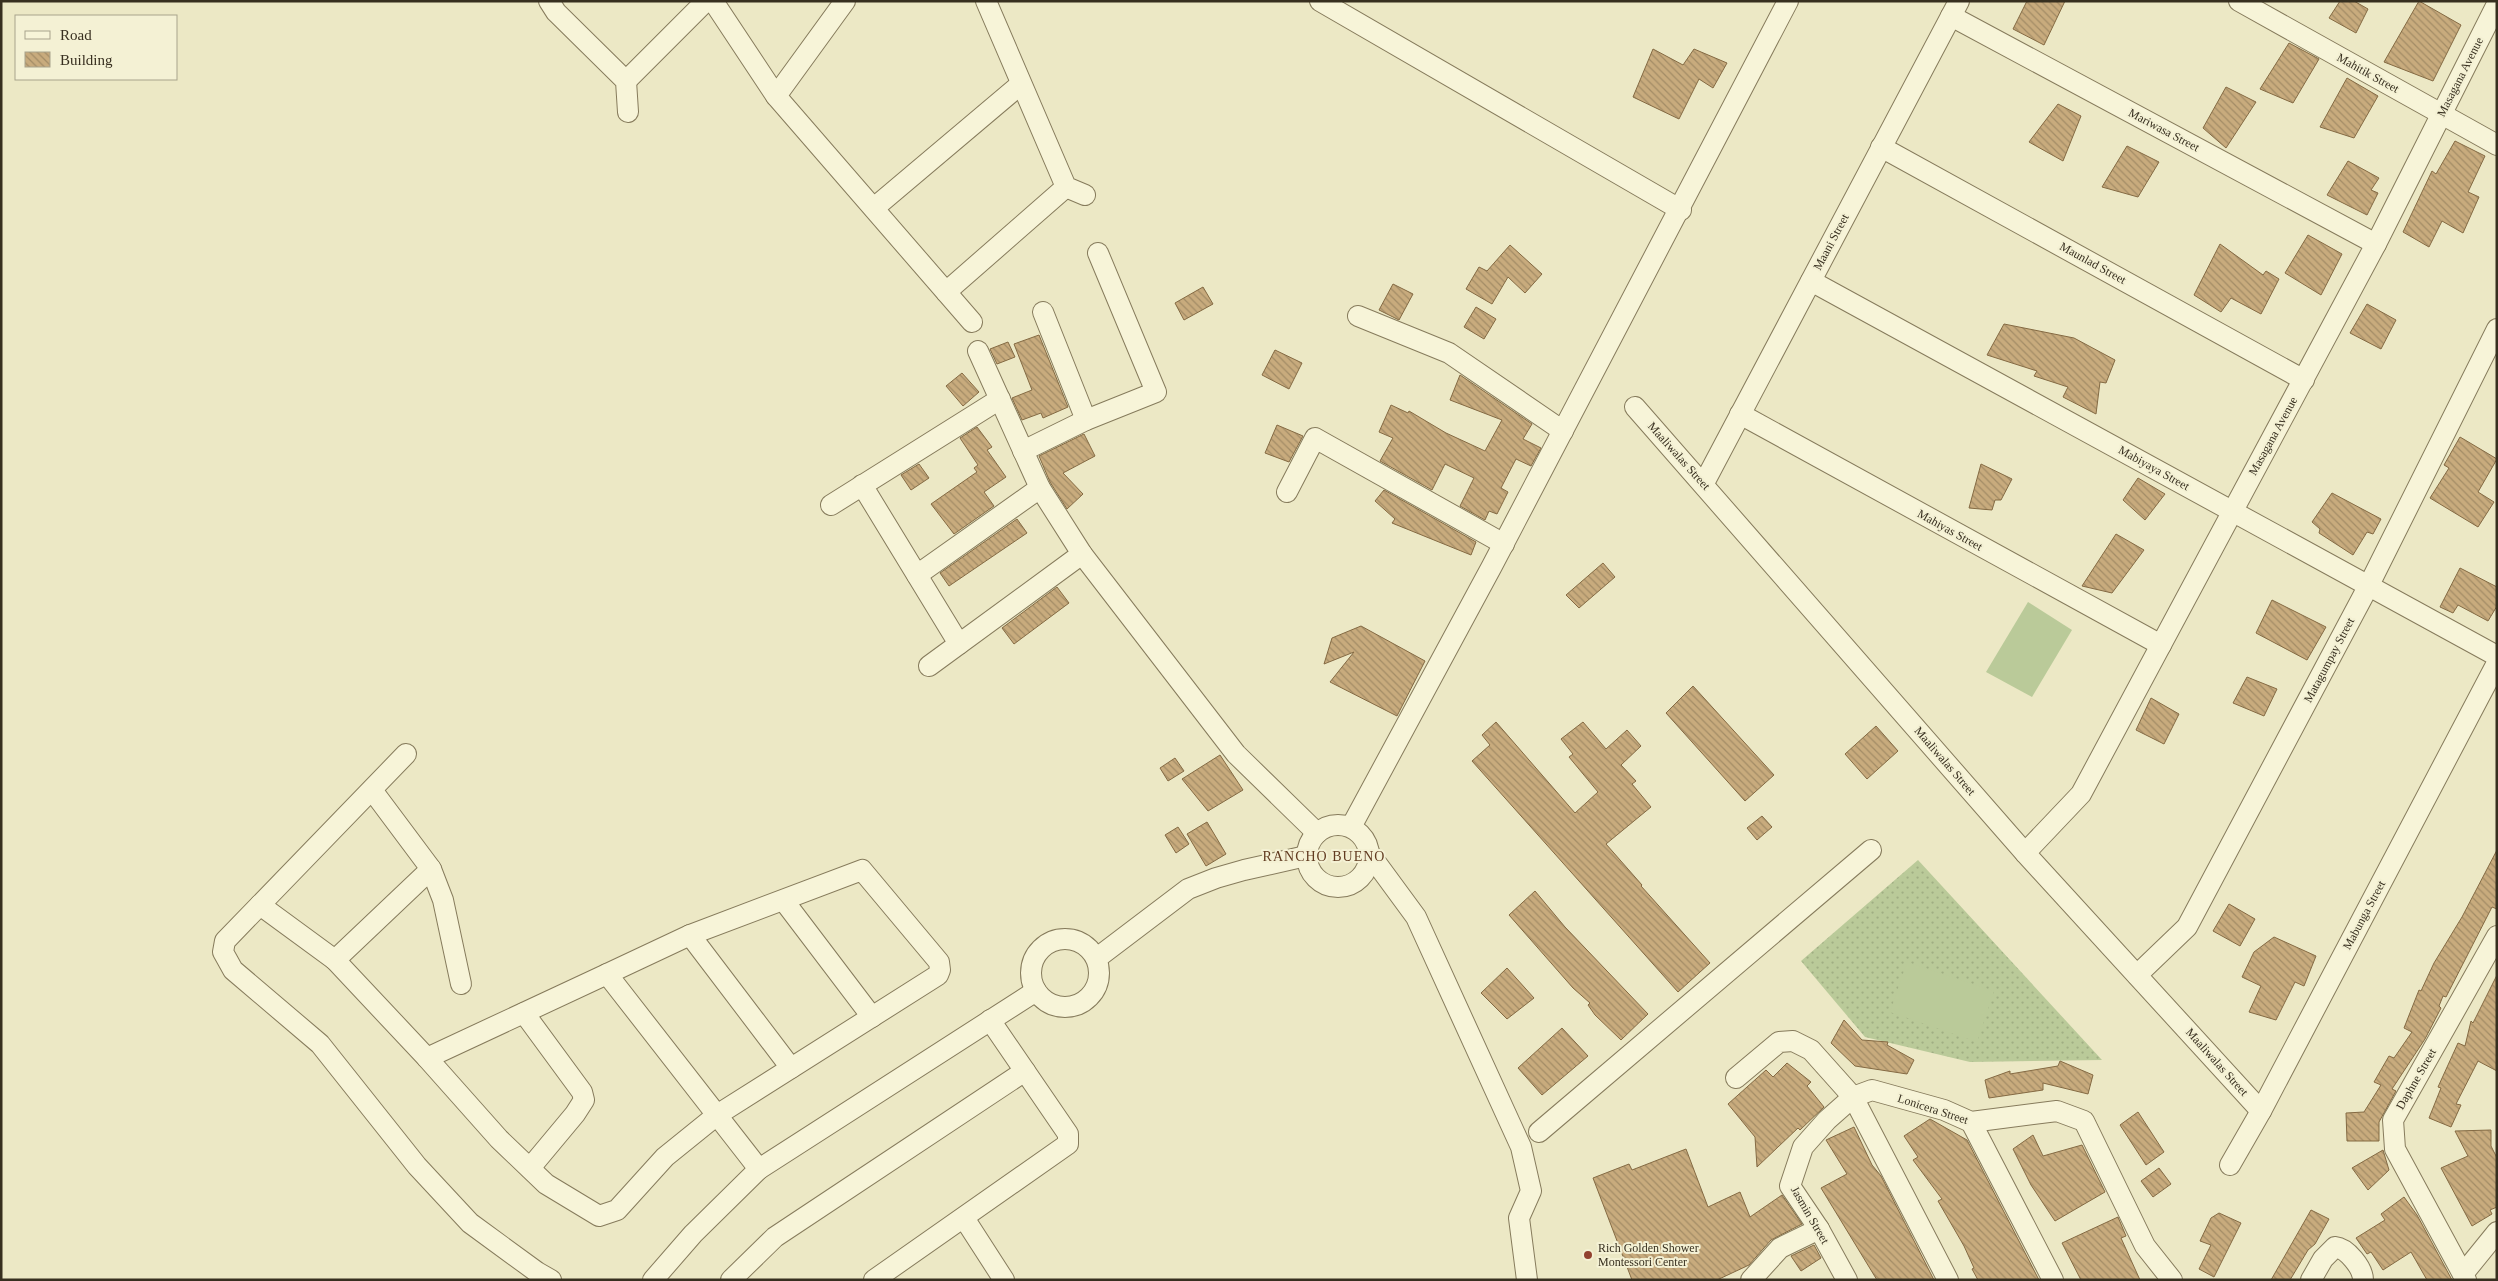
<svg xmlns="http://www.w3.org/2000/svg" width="2498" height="1281" viewBox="0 0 2498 1281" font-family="'Times New Roman',serif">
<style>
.grass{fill:url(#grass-dots)}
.garden{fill:#baca99}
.building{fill:url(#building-back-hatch);stroke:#846a43}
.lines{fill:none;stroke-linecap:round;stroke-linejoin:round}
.minor-casing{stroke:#867b5c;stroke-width:22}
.minor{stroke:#f7f4d8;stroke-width:20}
.poi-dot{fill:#92422f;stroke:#f4f1d4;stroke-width:2}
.labels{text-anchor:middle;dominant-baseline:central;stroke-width:4;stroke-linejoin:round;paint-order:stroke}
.street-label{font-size:12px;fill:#372f1f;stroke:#f4f1d4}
.poi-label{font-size:12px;fill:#372f1f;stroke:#f4f1d4;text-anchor:start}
.neighbourhood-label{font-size:14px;letter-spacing:1px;fill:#613b20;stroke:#f4f1d4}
</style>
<defs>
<pattern id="grass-dots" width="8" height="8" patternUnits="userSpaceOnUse" patternTransform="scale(1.25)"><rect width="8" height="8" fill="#baca99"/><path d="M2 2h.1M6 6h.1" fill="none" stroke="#a0ae83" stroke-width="1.8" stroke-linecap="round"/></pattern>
<pattern id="building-back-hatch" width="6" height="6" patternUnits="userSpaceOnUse" patternTransform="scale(1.25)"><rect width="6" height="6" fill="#c8ab7d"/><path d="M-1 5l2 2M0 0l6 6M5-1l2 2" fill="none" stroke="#a38c66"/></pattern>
</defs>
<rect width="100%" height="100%" fill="#ece8c5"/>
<path class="grass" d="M1918 860 2102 1060 1970 1062 1865 1037 1801 961Z"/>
<g class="garden">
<path d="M2028 602 2072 630 2032 697 1986 672Z"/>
<path d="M1907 962 1994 991 1977 1042 1890 1012Z"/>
</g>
<g class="building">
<path d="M2027 1H2065L2044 45 2013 29Z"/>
<path d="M2340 1H2354L2368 9 2356 33 2329 18Z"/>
<path d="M2419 1 2461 25 2433 81 2384 62Z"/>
<path d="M2289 43 2319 59 2293 103 2260 89Z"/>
<path d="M1653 49 1683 65 1694 49 1727 63 1713 88 1699 79 1679 119 1633 97Z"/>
<path d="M2347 78 2378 96 2354 138 2320 127Z"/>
<path d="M2226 87 2256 102 2226 148 2203 128Z"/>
<path d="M2058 104 2081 116 2063 161 2029 142Z"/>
<path d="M2455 141 2485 156 2468 192 2479 197 2463 233 2442 221 2429 247 2403 232 2432 171 2436 174Z"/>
<path d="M2127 146 2159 162 2138 197 2102 187Z"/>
<path d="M2348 161 2379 178 2371 190 2378 193 2367 215 2327 195Z"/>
<path d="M2308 235 2342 254 2321 295 2285 273Z"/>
<path d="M2220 244 2263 275 2266 271 2279 279 2261 314 2231 298 2221 312 2194 295Z"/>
<path d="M1510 245 1542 274 1525 293 1508 277 1492 304 1466 289 1479 267 1487 271Z"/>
<path d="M1393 284 1413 294 1399 320 1379 310Z"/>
<path d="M1203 287 1213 304 1184 320 1175 303Z"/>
<path d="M2367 304 2396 320 2381 349 2350 333Z"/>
<path d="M1476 307 1496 319 1484 339 1464 327Z"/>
<path d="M2004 324 2074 338 2115 360 2106 383 2100 382 2096 414 2063 397 2068 387 2034 376 2037 371 1987 355Z"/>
<path d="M1039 335 1068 407 1043 418 1041 413 1022 420 1012 398 1032 390 1014 344Z"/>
<path d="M1008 342 1015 357 997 364 990 349Z"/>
<path d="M1275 350 1302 363 1289 389 1262 375Z"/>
<path d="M962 373 979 392 963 406 946 386Z"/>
<path d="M1460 375 1532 424 1523 439 1541 448 1531 466 1516 459 1501 488 1508 492 1497 514 1489 511 1485 520 1460 506 1474 478 1445 464 1432 490 1380 461 1393 438 1379 432 1391 405 1408 413 1409 411 1446 433 1485 451 1502 420 1450 400Z"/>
<path d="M1277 425 1303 436 1289 462 1265 453Z"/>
<path d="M977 427 992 447 987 450 1006 477 984 492 994 506 954 534 931 504 977 472 974 468 978 465 960 438Z"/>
<path d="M1084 434 1095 456 1063 473 1083 494 1067 509 1050 482 1039 456Z"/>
<path d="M2460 437 2497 459 2478 492 2494 502 2478 527 2430 498 2449 468 2444 465Z"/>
<path d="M919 464 929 478 911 490 901 475Z"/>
<path d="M1981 464 2012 479 2001 500H1995L1992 510 1969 508Z"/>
<path d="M2138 478 2165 494 2145 520 2123 500Z"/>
<path d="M1384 490 1476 542 1471 555 1392 523 1395 519 1375 501Z"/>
<path d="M2332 493 2381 519 2373 534 2367 532 2353 555 2319 533 2320 529 2312 522Z"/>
<path d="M1017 519 1027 533 949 586 940 573Z"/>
<path d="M2116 534 2144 550 2112 593 2082 586Z"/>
<path d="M1603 563 1615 577 1579 608 1566 595Z"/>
<path d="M2460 568 2497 587V606L2488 621 2458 605 2453 613 2440 607Z"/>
<path d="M1057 587 1069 603 1014 644 1002 628Z"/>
<path d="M2272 600 2326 627 2307 660 2256 633Z"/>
<path d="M1361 626 1425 661 1397 716 1330 682 1354 652 1324 664 1332 638Z"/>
<path d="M2247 677 2277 689 2264 716 2233 703Z"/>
<path d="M1693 686 1774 775 1745 801 1666 713Z"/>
<path d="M2151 698 2179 714 2164 744 2136 730Z"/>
<path d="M1496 722 1575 813 1598 792 1569 757 1573 754 1561 739 1583 722 1606 749 1627 730 1641 746 1621 765 1636 781 1632 784 1651 807 1606 844 1642 885 1641 886 1710 963 1678 992 1472 761 1490 745 1482 735Z"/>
<path d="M1876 726 1898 751 1867 779 1845 754Z"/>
<path d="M1220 755 1243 790 1208 811 1182 779Z"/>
<path d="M1175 758 1184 771 1168 781 1160 768Z"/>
<path d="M1762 816 1772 827 1757 840 1747 828Z"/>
<path d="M1207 822 1226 854 1206 866 1187 834Z"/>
<path d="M1178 827 1189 844 1176 853 1165 835Z"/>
<path d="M2497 850V909L2492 907 2446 997 2443 996 2439 1006 2441 1008 2425 1039 2392 1089 2396 1091 2379 1122V1141H2347L2346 1113 2364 1112 2381 1085 2374 1082 2389 1056 2394 1058 2412 1032 2404 1028 2419 990 2421 991 2434 963 2462 917Z"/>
<path d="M1535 891 1565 927 1648 1014 1621 1040 1595 1015 1588 1005 1590 1003 1573 988 1509 915Z"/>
<path d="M2229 904 2255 919 2240 946 2213 931Z"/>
<path d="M2274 937 2316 956 2304 986 2295 982 2276 1020 2249 1012 2261 986 2242 977 2254 952Z"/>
<path d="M1507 968 1534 998 1507 1019 1481 993Z"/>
<path d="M2497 975V1071L2478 1061 2456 1104 2461 1105 2451 1127 2429 1118 2441 1088 2438 1087 2458 1043 2465 1046 2471 1021 2473 1023Z"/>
<path d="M1844 1020 1862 1040 1888 1042 1887 1045 1914 1060 1907 1074 1855 1066 1831 1043Z"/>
<path d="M1562 1028 1588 1056 1542 1095 1518 1068Z"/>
<path d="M2060 1061 2093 1075 2088 1094 2043 1083V1090L1989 1098 1985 1080 2010 1071V1074L2058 1066Z"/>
<path d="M1787 1063 1811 1082 1807 1086 1824 1107 1800 1130 1798 1128 1757 1167 1755 1137 1728 1104 1766 1070 1773 1077Z"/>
<path d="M2138 1112 2164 1152 2146 1165 2120 1125Z"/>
<path d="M1930 1119 1967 1140 2039 1280H1978L1972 1269 1974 1268 1964 1246 1938 1201 1942 1199 1913 1160 1918 1157 1904 1136Z"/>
<path d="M1854 1127 1872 1165 1881 1176 1934 1280H1877L1821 1188 1847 1174 1826 1140Z"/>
<path d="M2491 1130V1146L2497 1158V1207L2490 1210 2492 1214 2472 1226 2441 1168 2468 1156 2455 1131Z"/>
<path d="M2033 1135 2043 1156 2082 1145 2105 1192 2055 1221 2031 1185 2013 1149Z"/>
<path d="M1686 1149 1708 1207 1740 1192 1750 1217 1782 1195 1802 1224 1771 1240 1749 1265 1717 1280H1632L1593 1178 1629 1164 1632 1170Z"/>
<path d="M2383 1150 2389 1170 2368 1190 2352 1168Z"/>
<path d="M2159 1168 2171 1184 2153 1197 2141 1181Z"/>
<path d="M2404 1197 2417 1215 2452 1280H2427L2411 1252 2383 1270 2371 1252 2367 1254 2356 1238 2385 1220 2381 1214Z"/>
<path d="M2311 1210 2329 1219 2315 1244 2308 1250 2290 1280H2271Z"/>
<path d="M2219 1213 2241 1223 2214 1277 2199 1269 2211 1245 2200 1241 2211 1218Z"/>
<path d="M2118 1217 2126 1236 2121 1238 2140 1280H2081L2062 1243Z"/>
<path d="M1814 1245 1821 1258 1801 1271 1791 1256Z"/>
</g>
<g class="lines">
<defs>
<g id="minor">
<path d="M549 1 556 12 626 81 628 112"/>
<path d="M713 1 776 96 972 322"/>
<path d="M986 1 1066 187 1085 195"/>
<path d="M1320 1 1681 210"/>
<path d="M2239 1 2497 145"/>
<path d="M1951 16 2376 244"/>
<path d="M626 81 706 1"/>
<path d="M776 96 845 1"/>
<path d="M1881 147 2304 380"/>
<path d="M874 208 1021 84"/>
<path d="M1811 281 2497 656"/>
<path d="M946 292 1066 187"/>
<path d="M1043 312 1086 420"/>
<path d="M1358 316 1449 353 1563 431"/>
<path d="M978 351 1040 488 1082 554 1236 754 1317 833"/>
<path d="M1635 407 2025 853 2261 1111"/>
<path d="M1740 414 2161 645"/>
<path d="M1023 451 1086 420 1156 392 1098 253"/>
<path d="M1704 483 1959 1"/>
<path d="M862 485 959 644"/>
<path d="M1287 492 1315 438 1504 544"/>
<path d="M831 505 1000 399"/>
<path d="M917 575 1040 488"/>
<path d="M929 666 1082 554"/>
<path d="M406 754 225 941 223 952 233 970 320 1044 417 1166 470 1223 537 1272 551 1280"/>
<circle cx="1338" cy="856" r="31"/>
<path d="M1351 827 1492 566 1788 1"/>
<path d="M1369 853 1416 917 1521 1147 1531 1191 1519 1218 1527 1280"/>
<path d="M2025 853 2081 794 2376 244 2497 4"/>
<path d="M431 869 443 900 461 984"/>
<path d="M784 901 872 1017"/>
<path d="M260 905 335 960 427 1058 607 974 759 1169"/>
<path d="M690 935 791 1068"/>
<circle cx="1065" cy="973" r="34"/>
<path d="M1097 958 1188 889 1216 878 1244 870 1306 856"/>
<path d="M335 960 431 869 372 790"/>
<path d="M2137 975 2187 927 2369 585 2497 329"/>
<path d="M524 1013 582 1092 584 1100 575 1114 530 1168"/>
<path d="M427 1058 499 1139 546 1184 599 1216 617 1210 665 1157 717 1115 938 975 940 970 939 962 862 870 690 935 607 974"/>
<path d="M1736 1078 1779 1042 1793 1041 1811 1050 1853 1097 1948 1280"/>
<path d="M1971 1122 2053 1280"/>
<path d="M1539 1132 1871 850"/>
<path d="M2230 1165 2261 1111 2497 663"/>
<path d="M964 1218 1004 1280"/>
<path d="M2463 1274 2497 1232"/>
<path d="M653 1280 693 1234 759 1169 1036 991"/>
<path d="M731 1280 775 1237 1025 1071"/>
<path d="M874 1280 1068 1144V1134L990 1020"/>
<path d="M1751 1280 1780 1248 1819 1229"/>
<path d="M1847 1280 1819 1229 1790 1186 1803 1147 1827 1120 1853 1097 1872 1090 1944 1110 1971 1122 2057 1111 2084 1121 2145 1246 2172 1280"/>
<path d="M2311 1280 2323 1259 2335 1247C2347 1248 2363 1268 2363 1280"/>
<path d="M2466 1280 2395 1149 2393 1120 2497 936"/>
</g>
</defs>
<use href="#minor" class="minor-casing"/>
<use href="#minor" class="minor"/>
</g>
<circle class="poi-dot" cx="1588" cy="1255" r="5"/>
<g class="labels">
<g class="street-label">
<text transform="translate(2368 73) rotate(29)">Mahitik Street</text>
<text transform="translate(2460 77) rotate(-63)">Masagana Avenue</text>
<text transform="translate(2164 130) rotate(28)">Mariwasa Street</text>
<text transform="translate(1831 242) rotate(-62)">Maani Street</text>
<text transform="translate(2093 263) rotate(29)">Maunlad Street</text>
<text transform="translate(2273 436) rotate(-61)">Masagana Avenue</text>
<text transform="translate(1679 456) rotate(48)">Maaliwalas Street</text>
<text transform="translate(2154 468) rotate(29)">Mabiyaya Street</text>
<text transform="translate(1950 530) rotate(29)">Mahiyas Street</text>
<text transform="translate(2329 660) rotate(-62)">Matagumpay Street</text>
<text transform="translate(1945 761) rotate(49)">Maaliwalas Street</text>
<text transform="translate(2364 915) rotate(-62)">Mabunga Street</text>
<text transform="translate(2217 1062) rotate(48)">Maaliwalas Street</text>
<text transform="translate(2416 1079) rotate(-60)">Daphne Street</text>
<text transform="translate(1933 1109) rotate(18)">Lonicera Street</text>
<text transform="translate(1810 1215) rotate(60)">Jasmin Street</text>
</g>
<g class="poi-label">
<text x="1598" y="1248">Rich Golden Shower<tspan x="1598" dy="14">Montessori Center</tspan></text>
</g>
<g class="neighbourhood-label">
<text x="1324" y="856">RANCHO BUENO</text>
</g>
</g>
<rect width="2498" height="1281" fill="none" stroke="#372f1f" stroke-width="5"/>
<rect x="15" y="15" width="162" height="65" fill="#f4f1d4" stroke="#a8a38c"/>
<rect x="25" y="31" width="25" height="8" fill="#f7f4d8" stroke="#a8a38c"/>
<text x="60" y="40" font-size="15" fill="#372f1f">Road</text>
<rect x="25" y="52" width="25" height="15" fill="url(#building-back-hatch)" stroke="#a8a38c"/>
<text x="60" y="65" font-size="15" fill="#372f1f">Building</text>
</svg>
